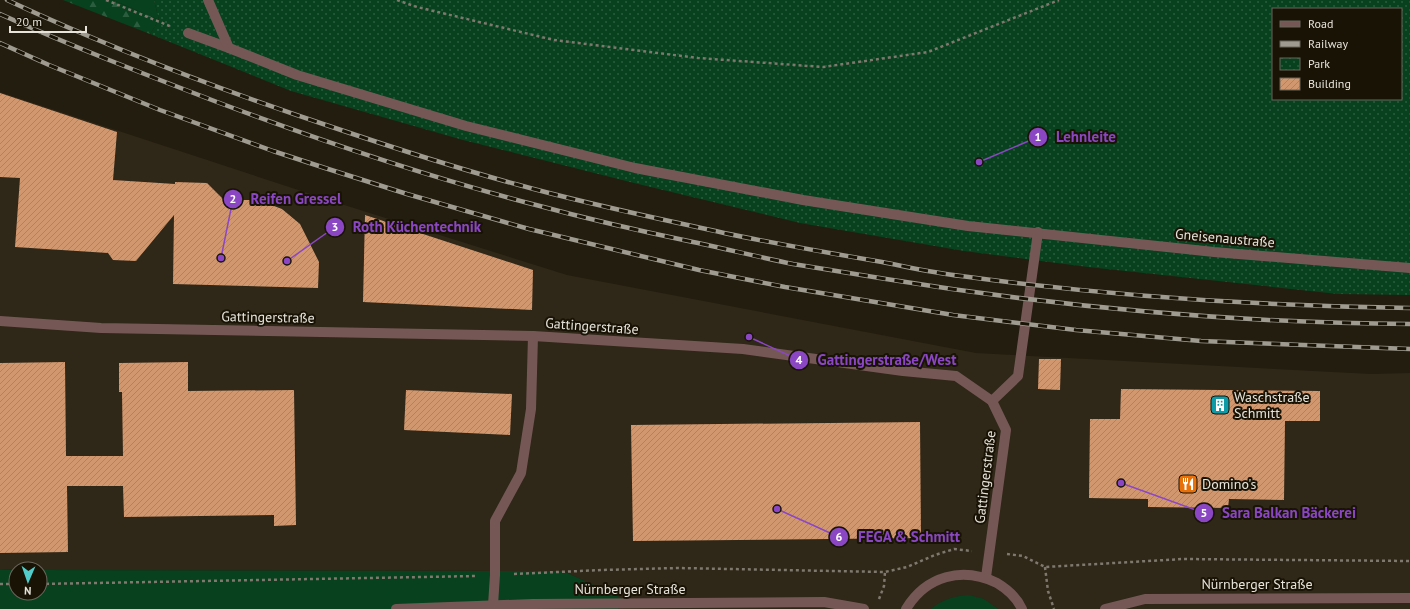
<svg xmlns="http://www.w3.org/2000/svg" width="1410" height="609" viewBox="0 0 1410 609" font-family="'PT Sans',sans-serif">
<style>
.commercial{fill:#2f2717}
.green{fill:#07411e}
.forest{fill:url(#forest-firs)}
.park{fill:url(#park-dots);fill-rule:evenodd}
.building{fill:url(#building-hatch)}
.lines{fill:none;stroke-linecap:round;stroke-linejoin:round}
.path{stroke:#7e786d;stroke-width:2.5;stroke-dasharray:3 3;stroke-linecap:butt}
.service{stroke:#755855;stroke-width:10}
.minor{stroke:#755855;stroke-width:10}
.tertiary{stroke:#755855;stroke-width:10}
.rail-casing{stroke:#9f9b90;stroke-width:4.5}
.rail{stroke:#191306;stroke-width:3;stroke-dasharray:9;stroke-linecap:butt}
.labels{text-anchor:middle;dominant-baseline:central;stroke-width:4;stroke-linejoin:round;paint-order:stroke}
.street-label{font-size:14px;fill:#e7e3da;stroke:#191306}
.poi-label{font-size:14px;fill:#e7e3da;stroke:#191306;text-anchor:start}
.leader{fill:none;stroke:#8b47c3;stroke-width:1.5}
.callout-dot{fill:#8b47c3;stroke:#191306;stroke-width:1.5}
.mark-label{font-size:12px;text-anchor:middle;font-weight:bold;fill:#fff}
.callout-label{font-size:15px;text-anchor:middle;font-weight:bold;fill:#8b47c3;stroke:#191306;stroke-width:4;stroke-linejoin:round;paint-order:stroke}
</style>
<defs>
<pattern id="forest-firs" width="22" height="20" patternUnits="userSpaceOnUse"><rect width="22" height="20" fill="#07411e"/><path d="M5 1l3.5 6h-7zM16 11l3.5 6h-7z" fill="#2b5c3e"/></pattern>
<pattern id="park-dots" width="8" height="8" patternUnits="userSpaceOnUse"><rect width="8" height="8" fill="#07411e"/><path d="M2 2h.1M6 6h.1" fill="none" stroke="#2b5c3e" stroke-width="1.8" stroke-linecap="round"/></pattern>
<pattern id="building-hatch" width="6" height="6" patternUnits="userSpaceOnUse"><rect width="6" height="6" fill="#d19870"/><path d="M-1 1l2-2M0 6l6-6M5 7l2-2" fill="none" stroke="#ae8364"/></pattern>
</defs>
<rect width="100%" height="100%" fill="#231d0f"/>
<path class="commercial" d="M0 92 338 203 567 275 976 353 1371 374 1410 373V609H618L629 603 563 571 40 570V569L0 570Z"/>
<g class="green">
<path d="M113 0H154L159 20Z"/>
<path d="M0 570H16V593H40V570L563 571 630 602 618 609H0Z"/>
<path d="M969 595 984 599 998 609H931C943 599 954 596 969 595Z"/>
</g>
<path class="forest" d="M63 0H113L159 20 150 34Z"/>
<path class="park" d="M154 0H1410V295L1338 294 1088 267 964 251 800 223 634 183 463 140 291 91 150 34 159 20ZM1273 9H1401V99H1273Z"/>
<g class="building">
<path d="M0 93 117 132 113 180 175 184V182L207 183 224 200H258L282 209 300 224 319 262 318 288 173 284 174 215 136 261 113 260 108 253 15 247 20 178 0 177Z"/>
<path d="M365 215 533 270 532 310 363 302Z"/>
<path d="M1039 359H1061L1060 390 1038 389Z"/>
<path d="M65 362 66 456H123L122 392H119V363L188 362V391L294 390 296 525 274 526V515L124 517 123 486H67L68 552 0 553V363Z"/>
<path d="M1121 389 1320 391V421H1285L1284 500 1229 499 1228 508 1148 507V499L1089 498 1090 419H1120Z"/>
<path d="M406 390 512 394 510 435 404 430Z"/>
<path d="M920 422 921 538 633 541 631 425Z"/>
</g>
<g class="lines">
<g class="path">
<path d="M106 0 172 27"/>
<path d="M397 0 417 7 554 40 698 58 823 67 928 52 1059 0"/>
<path d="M1007 554 1023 556 1045 567 1183 559 1410 561"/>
<path d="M1045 567 1048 591 1054 609"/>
<path d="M514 574 602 570 678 568 885 572 907 567 935 555 954 549 972 551"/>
<path d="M0 584H16"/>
<path d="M40 584 477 576"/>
<path d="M879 599 884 586 885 572"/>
</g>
<g class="service">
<path d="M188 33 229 48"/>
<path d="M493 605 495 575V521L521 473 531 409 533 336"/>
</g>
<g class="minor">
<path d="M208 0 229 48 297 75 466 126 635 168 803 200 968 226 1214 252 1410 268"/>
<path d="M992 401 1018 376 1038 232"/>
</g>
<g class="tertiary">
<path d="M0 321 101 328 533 336 743 349 903 371 956 376 992 401 1006 430 986 577"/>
<path d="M396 609 533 604 824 602 864 609"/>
<path d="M906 609C926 576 962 566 997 583 1007 589 1017 598 1022 609"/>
<path d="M1105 609 1145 599 1410 598"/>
</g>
<defs>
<g id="rail">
<path d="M7 0C112 49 221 90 332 127 394 148 456 168 519 185 587 204 656 218 724 233 777 244 829 253 882 262 908 267 934 273 961 276 1109 296 1260 306 1410 308"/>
<path d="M0 14C71 46 144 74 217 102 321 141 428 177 536 205 588 219 640 231 693 242 726 249 759 257 793 264 824 269 855 274 886 279 1060 307 1234 323 1410 324"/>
<path d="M0 43 49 65 160 110 273 151 325 168 407 194 529 229 699 270 785 287 953 315 1076 330 1201 341 1410 349"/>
</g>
</defs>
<use href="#rail" class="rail-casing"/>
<use href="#rail" class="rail"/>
</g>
<defs>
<symbol id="building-square" viewBox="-11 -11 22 22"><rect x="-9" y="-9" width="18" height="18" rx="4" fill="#0f9aa8" stroke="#191306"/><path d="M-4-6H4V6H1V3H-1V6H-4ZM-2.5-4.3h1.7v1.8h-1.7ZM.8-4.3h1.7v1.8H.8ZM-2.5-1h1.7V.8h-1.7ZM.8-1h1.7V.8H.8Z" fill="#fff"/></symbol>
<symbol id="restaurant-square" viewBox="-11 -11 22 22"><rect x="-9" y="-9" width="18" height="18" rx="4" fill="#e8710a" stroke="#191306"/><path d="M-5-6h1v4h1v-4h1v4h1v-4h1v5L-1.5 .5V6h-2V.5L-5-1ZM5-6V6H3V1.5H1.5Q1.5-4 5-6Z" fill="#fff"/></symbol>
</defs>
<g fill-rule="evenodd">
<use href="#building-square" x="1209" y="394" width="22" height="22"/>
<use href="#restaurant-square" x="1177" y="473" width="22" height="22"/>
</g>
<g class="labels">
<g class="street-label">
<text transform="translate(1225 238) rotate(5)">Gneisenaustraße</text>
<text transform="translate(268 317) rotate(1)">Gattingerstraße</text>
<text transform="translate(592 326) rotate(4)">Gattingerstraße</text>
<text transform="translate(985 477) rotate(-83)">Gattingerstraße</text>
<text x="1257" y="584">Nürnberger Straße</text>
<text x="630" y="589">Nürnberger Straße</text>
</g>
<g class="poi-label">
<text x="1234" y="397">Waschstraße<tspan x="1234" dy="16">Schmitt</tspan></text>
<text x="1202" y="484">Domino's</text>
</g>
</g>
<path class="leader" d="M979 162L1038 137M221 258L233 199M287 261L335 227M749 337L799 360M1121 483L1204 513M777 509L839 537"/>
<g class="callout-dot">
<circle cx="979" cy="162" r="4"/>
<circle cx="221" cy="258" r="4"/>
<circle cx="287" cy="261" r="4"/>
<circle cx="749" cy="337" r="4"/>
<circle cx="1121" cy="483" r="4"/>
<circle cx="777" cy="509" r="4"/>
<circle cx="1038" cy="137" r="10"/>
<circle cx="233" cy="199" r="10"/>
<circle cx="335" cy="227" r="10"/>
<circle cx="799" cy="360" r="10"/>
<circle cx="1204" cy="513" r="10"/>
<circle cx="839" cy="537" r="10"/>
</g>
<g class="mark-label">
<text x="1038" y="141">1</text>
<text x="233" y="203">2</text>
<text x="335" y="231">3</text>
<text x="799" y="364">4</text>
<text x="1204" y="517">5</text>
<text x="839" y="541">6</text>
</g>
<g class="callout-label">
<text x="1086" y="142">Lehnleite</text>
<text x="296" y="204">Reifen Gressel</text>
<text x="417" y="232">Roth Küchentechnik</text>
<text x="887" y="365">Gattingerstraße/West</text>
<text x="1289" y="518">Sara Balkan Bäckerei</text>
<text x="909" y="542">FEGA &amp; Schmitt</text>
</g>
<rect x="1272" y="8" width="130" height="92" fill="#191306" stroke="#6b665b"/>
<rect x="1280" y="21" width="20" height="6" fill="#755855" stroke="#6b665b"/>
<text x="1308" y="28" font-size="12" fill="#e7e3da">Road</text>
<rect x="1280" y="41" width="20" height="6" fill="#9f9b90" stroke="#6b665b"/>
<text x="1308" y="48" font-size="12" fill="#e7e3da">Railway</text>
<rect x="1280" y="58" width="20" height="12" fill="url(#park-dots)" stroke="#6b665b"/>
<text x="1308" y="68" font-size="12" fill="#e7e3da">Park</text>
<rect x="1280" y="78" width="20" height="12" fill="url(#building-hatch)" stroke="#6b665b"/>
<text x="1308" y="88" font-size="12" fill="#e7e3da">Building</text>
<g transform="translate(28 581) rotate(182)"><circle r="19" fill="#191306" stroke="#6b665b"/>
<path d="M0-3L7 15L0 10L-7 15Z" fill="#52cdcc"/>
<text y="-6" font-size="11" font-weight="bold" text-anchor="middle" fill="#e7e3da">N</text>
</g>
<path d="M10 26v6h76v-6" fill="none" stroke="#e7e3da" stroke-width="2"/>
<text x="16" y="26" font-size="12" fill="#e7e3da" stroke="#191306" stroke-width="3" paint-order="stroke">20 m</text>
</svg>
